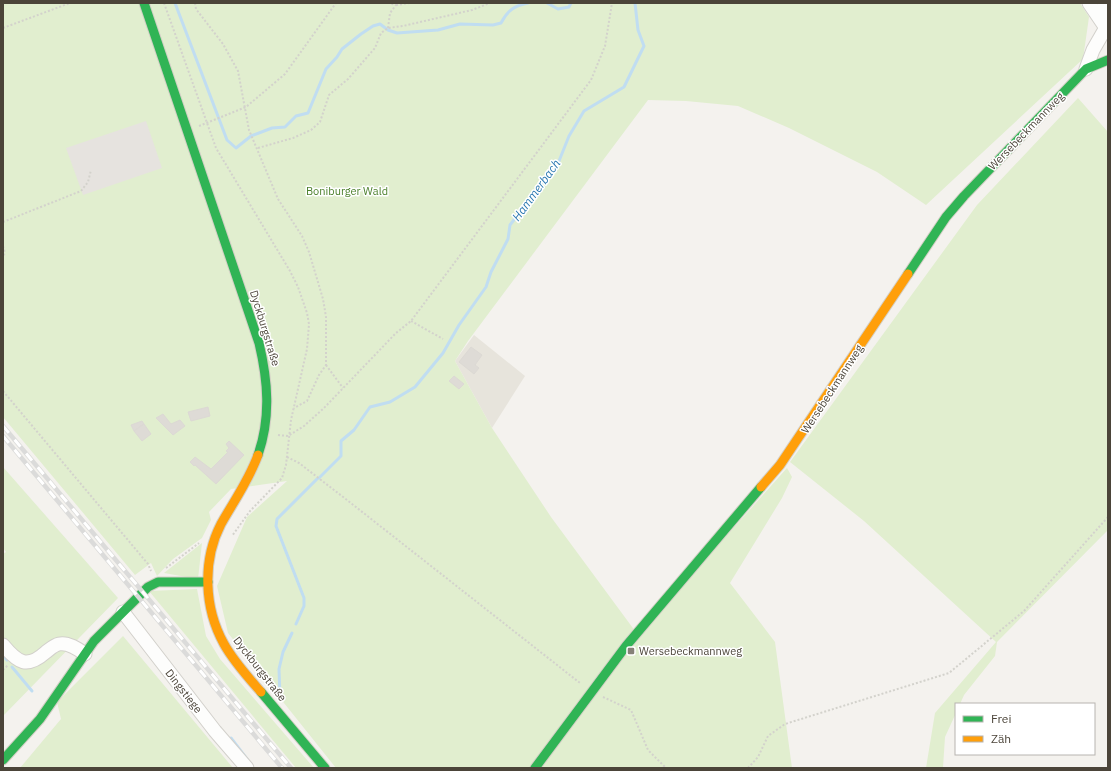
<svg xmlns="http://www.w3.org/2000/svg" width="1111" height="771" viewBox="0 0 1111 771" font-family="'IBM Plex Sans',sans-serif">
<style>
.residential{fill:#e7e4dc}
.green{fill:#e1eecf}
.parking{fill:#e6e3df}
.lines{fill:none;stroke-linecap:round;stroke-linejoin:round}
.stream{stroke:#c0ddf1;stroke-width:3}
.building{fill:#dedbd6;stroke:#dcd9d4}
.street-casing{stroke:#d2d0cb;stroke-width:15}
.fast-casing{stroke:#d3cfc5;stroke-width:11}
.slow-casing{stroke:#d3cfc5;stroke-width:11}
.path{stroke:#d3d2cc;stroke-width:2;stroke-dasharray:2 2;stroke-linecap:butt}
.street{stroke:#fdfdfc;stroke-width:13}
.fast{stroke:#30b455;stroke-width:9}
.slow{stroke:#ff9f0a;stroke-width:9}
.rail-casing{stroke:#dbdbda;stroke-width:4.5}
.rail{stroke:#fff;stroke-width:3;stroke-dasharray:9;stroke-linecap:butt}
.poi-dot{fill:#868178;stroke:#fff;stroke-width:1.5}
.labels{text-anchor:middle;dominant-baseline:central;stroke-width:3;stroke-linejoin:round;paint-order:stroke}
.street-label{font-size:11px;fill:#4b4439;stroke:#fff}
.park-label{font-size:11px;fill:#4a7f2a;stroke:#fff}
.poi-label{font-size:11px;fill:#4b4439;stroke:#fff;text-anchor:start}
.water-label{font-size:12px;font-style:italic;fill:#2e7ab2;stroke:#fff}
</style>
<rect width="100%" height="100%" fill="#f4f2ee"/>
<path class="residential" d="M474 335 525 376 492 428 455 361Z"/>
<g class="green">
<path d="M3 3H1080L1089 17 1083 59 926 205 877 172 789 128 738 106 686 101 648 100 468 341 455 361 492 428 551 517 638 635 787 468 792 477 782 498 730 583 775 642 792 768H336L228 633 217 586 247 517 287 481 231 489 209 512 211 520 202 538 173 559 157 576 151 563 135 575 3 417Z"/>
<path d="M1078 98 1108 132V530L997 642 995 656 964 695 960 704H956V713L945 737 943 768H926L935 713 996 642 864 521 790 462 977 205Z"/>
<path d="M3 467 118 598 3 716V554L6 552 3 548Z"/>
<path d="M202 543 198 579 164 573Z"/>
<path d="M197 589 206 636 220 659 314 768H296L149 591Z"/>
<path d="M123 636 233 768H20L61 719 57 702Z"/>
</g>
<path class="parking" d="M146 121 162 168 83 195 66 148Z"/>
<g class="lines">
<g class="stream">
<path d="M175 3 227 140 236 148 251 136 272 128 285 127 296 116 308 113 326 69 337 57 342 49 361 34 373 26 380 24 388 30 397 33 438 30 460 24 493 25 501 23C508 10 514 6 528 3"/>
<path d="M547 3 558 9 569 7 571 3"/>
<path d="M319 478 341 456V441L354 430 370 407 390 402 415 387 443 353 459 325 486 287 491 272 508 239 510 225 559 161 569 136 584 111 624 87 644 46 638 30 635 3"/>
<path d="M296 624 304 606V598L276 526 277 519 317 479"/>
<path d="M3 655 7 660"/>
<path d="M12 667 32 691"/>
<path d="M280 697 279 669 283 652 292 633"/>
<path d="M231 738 247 759"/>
</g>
</g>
<g class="building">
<path d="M471 347 482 355 475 365 479 368 474 374 459 362Z"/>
<path d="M454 376 464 384 459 389 449 381Z"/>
<path d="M208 407 210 416 191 421 188 412Z"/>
<path d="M163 414 171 424 180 420 185 426 173 435 156 418Z"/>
<path d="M142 421 144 424 134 431 131 425Z"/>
<path d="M144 424 151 434 142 441 134 431Z"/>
<path d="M229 441 244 455 216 484 195 465 194 466 190 462 195 457 211 469 228 452 226 451 229 448 226 444Z"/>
</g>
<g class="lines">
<defs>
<g id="street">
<path d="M1089 3 1106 28"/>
<path d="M1104 3 1108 12"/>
<path d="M1086 69 1093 50 1108 24"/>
<path d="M123 612 215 731 247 768"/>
<path d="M3 645C18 663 27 669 46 652 50 649 54 645 59 644 68 642 78 649 85 654"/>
</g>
<g id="fast">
<path d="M144 3 259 343C268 381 271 417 258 455"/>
<path d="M908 274 946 217 964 196 1086 69 1108 60"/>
<path d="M261 692 325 768"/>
<path d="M3 760 40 719 94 641 148 587 158 582H208"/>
<path d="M535 768 626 646 761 487"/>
</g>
<g id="slow">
<path d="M258 455C249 480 234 501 221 524 202 561 204 608 224 644 234 662 248 677 261 692"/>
<path d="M761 487 780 465 908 274"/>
</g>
</defs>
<use href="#street" class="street-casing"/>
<use href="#fast" class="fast-casing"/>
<use href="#slow" class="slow-casing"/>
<g class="path">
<path d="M164 3 216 148 290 271 298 287 307 313 309 324 307 349 291 420 286 465 282 478 250 511 232 536"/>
<path d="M195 3 196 9 223 44 238 71 249 130 278 199 302 236 309 252 323 299 326 317V365L319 375 307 401 294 408"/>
<path d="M396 5 410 3"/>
<path d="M3 28 70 3"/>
<path d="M388 28 390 13 396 5 389 3"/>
<path d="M199 126 246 107 285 74 336 3"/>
<path d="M258 148 293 138 311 130 320 122 329 95 348 79 375 48 381 33 388 28 403 26 472 10 490 3"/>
<path d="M3 222 81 191 88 182 91 170"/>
<path d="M3 246 5 253 3 256"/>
<path d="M411 321 443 339"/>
<path d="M326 365 343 388"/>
<path d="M3 391 148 564 151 571"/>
<path d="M278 435 288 436 304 426 324 408 396 333 411 321 591 80 605 46 612 3"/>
<path d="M287 457 299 463 347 500 580 683"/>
<path d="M166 568 199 543"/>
<path d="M3 670 8 665"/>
<path d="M603 697 631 710 648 750 666 768"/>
<path d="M748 768 758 757 768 736 785 724 949 673 1024 611 1108 517"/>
</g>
<use href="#street" class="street"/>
<use href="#fast" class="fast"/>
<use href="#slow" class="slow"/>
<defs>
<g id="rail">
<path d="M3 426 291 768"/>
<path d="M3 436 282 768"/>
</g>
</defs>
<use href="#rail" class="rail-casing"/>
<use href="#rail" class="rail"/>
</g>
<rect class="poi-dot" x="627" y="647" width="8" height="8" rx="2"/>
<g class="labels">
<g class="street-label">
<text transform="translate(1026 131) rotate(-46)">Wersebeckmannweg</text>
<text transform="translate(265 328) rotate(73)">Dyckburgstraße</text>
<text transform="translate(832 389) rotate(-57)">Wersebeckmannweg</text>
<text transform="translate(260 669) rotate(52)">Dyckburgstraße</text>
<text transform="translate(184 691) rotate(52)">Dingstiege</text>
</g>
<g class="park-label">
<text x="347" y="191">Boniburger Wald</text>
</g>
<g class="poi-label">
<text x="639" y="651">Wersebeckmannweg</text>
</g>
<g class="water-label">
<text transform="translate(536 190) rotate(-54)">Hammerbach</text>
</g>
</g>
<rect width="1111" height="771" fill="none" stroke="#4b4439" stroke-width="8"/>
<rect x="955" y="703" width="140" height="52" fill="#ffffff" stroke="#b7b4b0"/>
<rect x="963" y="716" width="20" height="6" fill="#30b455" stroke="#b7b4b0"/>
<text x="991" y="723" font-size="12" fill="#4b4439">Frei</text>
<rect x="963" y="736" width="20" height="6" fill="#ff9f0a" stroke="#b7b4b0"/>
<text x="991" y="743" font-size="12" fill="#4b4439">Zäh</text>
</svg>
